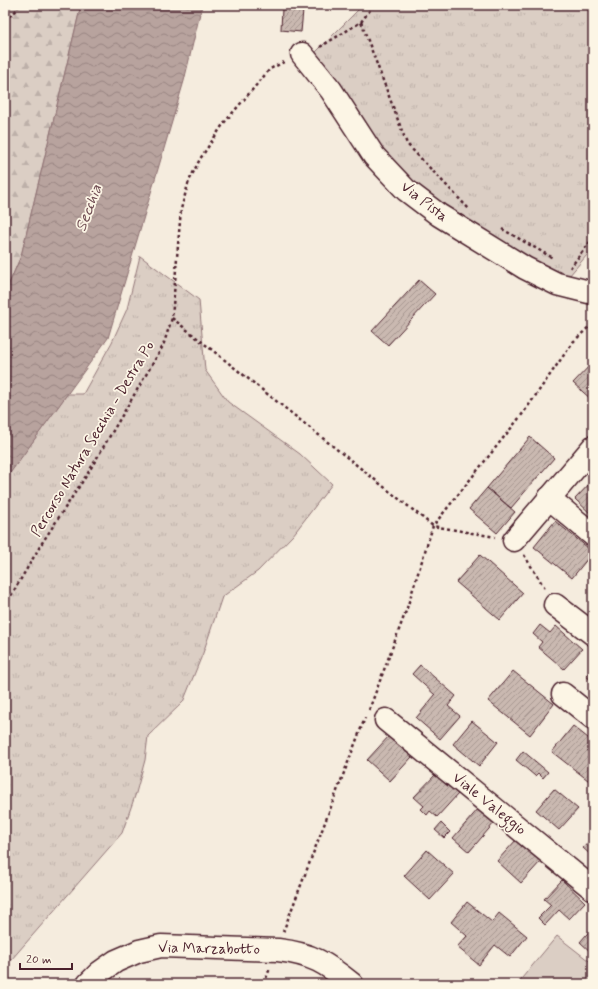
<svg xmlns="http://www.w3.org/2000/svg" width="598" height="989" viewBox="0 0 598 989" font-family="Mynerve,sans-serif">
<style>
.grass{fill:url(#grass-tufts);stroke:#927678}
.forest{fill:url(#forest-firs);stroke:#927678}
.park{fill:#dbcec4;stroke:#927678}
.water{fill:url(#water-waves);stroke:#8c6e70}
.building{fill:url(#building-hatch);stroke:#4a1f2b}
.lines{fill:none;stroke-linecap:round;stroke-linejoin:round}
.minor-casing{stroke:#4a1f2b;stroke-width:25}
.path{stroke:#4a1f2b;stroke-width:2.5;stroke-dasharray:3 3;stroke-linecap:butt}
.minor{stroke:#fcf5e5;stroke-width:22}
.labels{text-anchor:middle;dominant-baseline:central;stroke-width:3.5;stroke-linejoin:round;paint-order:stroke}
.street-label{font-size:15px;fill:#4a1f2b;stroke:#fcf5e5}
.water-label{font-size:16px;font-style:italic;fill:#704d53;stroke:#fcf5e5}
</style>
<defs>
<pattern id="grass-tufts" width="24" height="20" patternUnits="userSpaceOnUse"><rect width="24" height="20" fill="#dbcec4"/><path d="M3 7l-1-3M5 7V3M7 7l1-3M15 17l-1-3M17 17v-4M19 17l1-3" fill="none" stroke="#bdb0a9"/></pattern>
<pattern id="forest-firs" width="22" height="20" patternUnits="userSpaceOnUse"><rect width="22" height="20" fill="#dbcec4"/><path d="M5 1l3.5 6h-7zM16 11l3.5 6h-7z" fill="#bdb0a9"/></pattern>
<pattern id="water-waves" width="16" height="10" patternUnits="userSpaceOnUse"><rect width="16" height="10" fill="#b8a39e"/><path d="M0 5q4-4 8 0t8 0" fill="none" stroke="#988481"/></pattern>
<pattern id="building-hatch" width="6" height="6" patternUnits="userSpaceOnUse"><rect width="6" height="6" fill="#cab9b1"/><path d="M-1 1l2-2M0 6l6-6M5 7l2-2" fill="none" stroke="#a69690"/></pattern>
</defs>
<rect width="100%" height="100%" fill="#f5ecde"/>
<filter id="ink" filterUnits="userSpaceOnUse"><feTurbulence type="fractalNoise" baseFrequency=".025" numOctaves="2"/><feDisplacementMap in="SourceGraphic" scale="8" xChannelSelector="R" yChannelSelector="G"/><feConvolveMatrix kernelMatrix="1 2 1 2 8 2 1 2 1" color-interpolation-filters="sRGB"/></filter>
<g filter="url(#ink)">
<g class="grass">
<path d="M363 5H593V248L557 290 433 217 324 79 316 52Z"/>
<path d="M140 256 199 300 205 370 228 402 300 454 332 484 293 535 258 571 222 597 203 653 183 702 148 736 145 760 136 793 122 833 11 960 5 956V480L67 394H83L112 342 127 309Z"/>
</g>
<path class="forest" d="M5 5H81L21 256 5 293Z"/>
<path class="park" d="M557 936 593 964V984H517Z"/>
<path class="water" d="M81 5H202L184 81 108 338 5 480V293L21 256Z"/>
<g class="building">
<rect x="303" y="5" width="13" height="5"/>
<path d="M282 8 303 10 301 32 281 30Z"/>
<path d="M419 280 435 294 388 345 372 331Z"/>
<path d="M593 362V401L573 383Z"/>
<path d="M530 437 554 458 511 508 487 488Z"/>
<path d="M593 480V516L575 499Z"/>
<path d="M487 488 515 512 497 533 469 509Z"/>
<path d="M555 521 593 552 572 578 534 547Z"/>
<path d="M480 555 523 593 500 620 456 582Z"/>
<path d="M540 625 550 633 556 626 582 649 564 669 538 647 542 642 533 634Z"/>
<path d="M420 665 456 696 448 706 460 716 440 739 416 718 435 695 412 674Z"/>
<path d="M593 667V682L586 676Z"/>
<path d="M513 671 554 704 530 735 488 701Z"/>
<path d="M472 721 498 742 479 766 453 744Z"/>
<path d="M573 726 593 742V784L552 752Z"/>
<path d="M389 736 412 757 390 781 367 760Z"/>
<path d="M523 751 548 772 543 778 538 773 535 776 516 760Z"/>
<path d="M436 774 458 794 437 817 430 811 427 815 421 809 424 806 414 797Z"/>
<path d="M554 789 578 809 559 830 536 810Z"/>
<path d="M479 808 495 822 469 852 453 838Z"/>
<path d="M441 823 450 832 444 838 435 830Z"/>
<path d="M593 837V857L583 848Z"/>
<path d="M517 839 541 861 521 883 497 861Z"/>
<path d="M427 850 454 874 430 900 404 876Z"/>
<path d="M562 880 585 902 569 919 559 910 545 925 538 918 551 905 544 899Z"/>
<path d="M467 902 492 922 499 913 527 936 510 957 495 945 479 965 457 947 467 936 451 922Z"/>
<path d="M593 927V954L580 942Z"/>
<path d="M438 978 446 984H433Z"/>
</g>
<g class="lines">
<defs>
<g id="minor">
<path d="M302 54 331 90 374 156 406 190 439 215 525 268 557 284 593 293"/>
<path d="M549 498 593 535"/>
<path d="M514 540 593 447"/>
<path d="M555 605 593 634"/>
<path d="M563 694 593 718"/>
<path d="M386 720 593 889"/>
<path d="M88 984 99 973 116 961 139 951 161 946 278 950C312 954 326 963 352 984"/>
</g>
</defs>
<use href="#minor" class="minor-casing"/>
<g class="path">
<path d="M5 20 18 9V5"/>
<path d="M361 22 407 144 469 209"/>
<path d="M320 47 361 22 374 5"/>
<path d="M502 229 553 258"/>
<path d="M570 268 593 238"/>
<path d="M172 318 433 526 495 537"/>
<path d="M524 555 546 590"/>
<path d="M5 606 42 543 88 473 163 346 172 318 181 209 189 181 200 159 224 123 270 69 284 62"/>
<path d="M369 710 406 611 433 526 524 412 573 342 593 323"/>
<path d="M283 932 365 718"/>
<path d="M264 984 270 968"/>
</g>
<use href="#minor" class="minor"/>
</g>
</g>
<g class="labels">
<g class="street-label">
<text transform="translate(424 202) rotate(38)">Via Pista</text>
<text transform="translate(93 439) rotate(-59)">Percorso Natura Secchia - Destra Po</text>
<text transform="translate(489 804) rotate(39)">Viale Valeggio</text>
<text transform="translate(209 949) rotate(1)">Via Marzabotto</text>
</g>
<g class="water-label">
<text transform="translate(89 208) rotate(-69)">Secchia</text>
</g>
</g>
<rect width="598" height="989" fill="none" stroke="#fcf5e5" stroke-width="20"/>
<rect x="10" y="10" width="578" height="969" fill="none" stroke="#4a1f2b" stroke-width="1.5" filter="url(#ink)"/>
<path d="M20 963v6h52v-6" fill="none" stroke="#4a1f2b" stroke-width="2"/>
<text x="26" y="963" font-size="12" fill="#4a1f2b" stroke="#fcf5e5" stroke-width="3" paint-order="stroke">20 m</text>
</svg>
